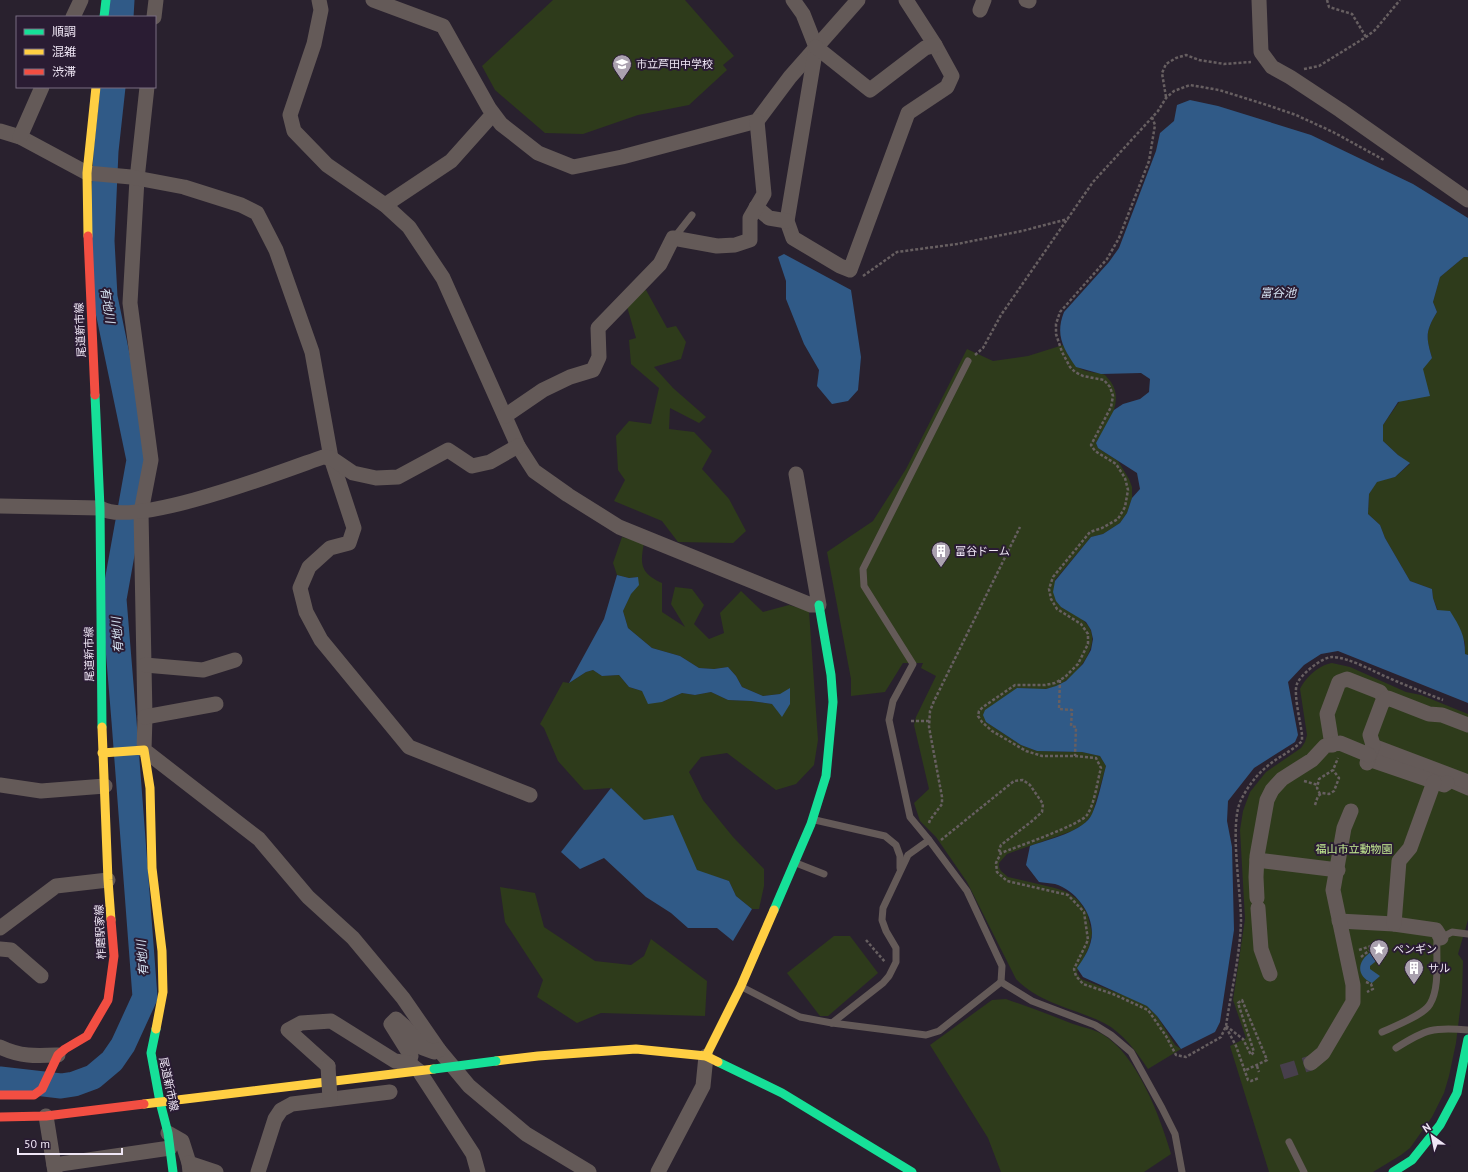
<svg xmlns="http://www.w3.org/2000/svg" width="1468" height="1172" viewBox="0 0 1468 1172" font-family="'PT Sans','Noto Sans JP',sans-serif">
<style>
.green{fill:#2e3b1b}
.water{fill:#305a87}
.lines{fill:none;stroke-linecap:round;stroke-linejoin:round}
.river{stroke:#305a87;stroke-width:25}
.street-tunnel{stroke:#473f4c;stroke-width:15;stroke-dasharray:15 8;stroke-linecap:butt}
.path{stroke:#675f61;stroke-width:2.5;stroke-dasharray:3 2;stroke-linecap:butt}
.lane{stroke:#645a58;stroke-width:7}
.street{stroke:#645a58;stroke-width:15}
.fast{stroke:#16e098;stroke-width:9}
.slow{stroke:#ffcf43;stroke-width:9}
.jam{stroke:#f24e42;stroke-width:9}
.street-bridge{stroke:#645a58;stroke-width:15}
.fast-bridge{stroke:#16e098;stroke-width:9}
.labels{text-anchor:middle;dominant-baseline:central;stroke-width:4;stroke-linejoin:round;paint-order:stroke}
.poi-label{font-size:11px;fill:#efe6f5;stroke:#2a1c33;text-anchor:start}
.street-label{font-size:11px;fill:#efe6f5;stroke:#2a1c33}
.park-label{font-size:11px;fill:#c6ef94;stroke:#2a1c33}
.water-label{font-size:12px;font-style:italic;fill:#d4e1f0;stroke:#2a1c33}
</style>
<rect width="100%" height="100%" fill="#29212e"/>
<g class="green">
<path d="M553 0H685L734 56 723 65 727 70 689 105 638 115 583 134 545 133 495 90 482 66Z"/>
<path d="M1464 257H1468V655L1465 654V642L1438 611 1433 598 1432 589 1410 581 1385 538 1380 525 1368 514 1369 494 1377 481 1395 477 1410 464 1398 455 1383 441V425L1422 369 1432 358C1426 337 1425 332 1437 312L1433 302 1440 277Z"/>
<path d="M646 290 667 328 676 326 686 342 681 359 654 367 673 388 706 417 699 423 670 408 669 429 694 432 712 451 702 469 729 499 746 531 733 543 678 542 662 521 614 501 625 480 618 470 616 436 629 421 651 424 659 388 631 364 629 340 636 338 626 303 636 293Z"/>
<path d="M1063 345C1066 352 1074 366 1081 369 1088 373 1098 372 1105 375 1107 377 1109 380 1111 382 1125 403 1106 425 1096 443L1098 448 1118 461 1129 479 1132 487V498L1127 513 1120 523 1103 534 1091 537 1055 580 1061 607C1071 613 1085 618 1090 629 1100 649 1073 681 1054 687 1042 691 1029 688 1017 688L986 722 1021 745 1037 751 1082 752 1100 756 1106 766 1092 815 1084 824 1072 831 1007 854 999 863V867L1001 871 1008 877 1055 888 1067 892 1078 900 1087 913 1092 933 1089 947 1077 972 1081 979 1126 996 1147 1006 1157 1016 1175 1045 1181 1049 1148 1069C1136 1051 1123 1033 1104 1023 1074 1008 1040 1004 1016 979L967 882 936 837 920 821 914 803 929 789 914 725 916 717 936 676 921 668 923 663H903L885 692 851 696V679L827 552 873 521 906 469 967 349 993 361 1028 356Z"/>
<path d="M622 537 644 543C640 564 640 573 662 583V612L685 627 671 604 675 587 692 589 704 605 694 624 709 639 724 633 720 613 741 591 763 612 789 605 809 611 818 740 814 765 796 784 776 790 727 753 701 757 689 772 703 800 733 837 764 869V886L759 909H752L736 896 729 881 697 871 686 847 644 821 611 788 584 790 558 761 544 728 540 724 563 682 569 683 586 672 593 670 602 676 619 675 629 687 642 691 662 702 682 693 695 695 711 692 728 700 751 701 772 704 780 694 763 696 742 687 736 676 728 667 714 669 699 668 680 656 652 648 628 628 623 611 638 577 629 578 617 575 613 563Z"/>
<path d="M1332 663 1350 667 1406 692 1421 695 1468 714V920L1458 954 1463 961 1462 994 1456 1043 1449 1076 1444 1093 1432 1117 1410 1148 1401 1155 1373 1172H1269L1230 1046 1246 1038 1233 1000 1245 919 1240 830 1243 811 1250 792 1266 772 1301 748 1305 742 1307 735 1300 689C1306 677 1319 665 1332 663Z"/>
<path d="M500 887 535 893 544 927 595 961 631 965 644 956 651 939 707 981 705 1016 601 1013 577 1023 537 997 543 980 505 922Z"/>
<path d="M834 936H850L878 973 828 1016H820L787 973Z"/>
<path d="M1006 999C1028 1007 1051 1015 1073 1024 1082 1027 1093 1029 1102 1034 1137 1054 1160 1117 1171 1154L1144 1172H1001L988 1138 930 1045 992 1000Z"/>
</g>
<g class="water">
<path d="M1190 100 1218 106 1311 135 1413 184 1468 218V257H1464L1440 277 1433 302 1437 312C1425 332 1426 337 1432 358L1423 369 1430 396 1398 402 1383 425V441L1398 455 1410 463 1395 477 1377 482 1369 494 1368 514 1380 525 1385 538 1410 581 1432 589 1433 598 1437 610 1450 611C1460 627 1465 635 1465 654L1468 655V703L1338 651 1321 654 1304 665 1288 682 1298 735 1295 742 1254 768 1228 801 1227 821 1232 847 1234 930 1220 1022 1215 1032 1181 1049 1157 1016 1147 1006 1083 977 1077 968C1084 958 1092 946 1092 933 1092 912 1075 890 1055 884 1050 883 1044 883 1039 882L1026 865 1030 846C1047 840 1085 831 1092 814 1098 801 1102 781 1106 766L1100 756 1082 752 1037 751 1021 745 986 722 983 715 985 710 1017 688 1046 689 1056 686 1066 681 1083 664 1091 650 1093 639 1091 630 1086 622 1061 607 1056 601 1053 592 1055 581 1091 537 1103 534 1120 523 1127 513 1132 498 1140 489 1137 473 1098 448 1096 443 1114 410 1123 404 1140 399 1149 392 1150 379 1141 373 1101 374 1076 367C1063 348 1055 335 1064 312L1109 262 1119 248 1156 151 1160 133 1174 121 1177 105Z"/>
<path d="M784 254 851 290 861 357 858 390 848 401 832 404 817 386 819 370 804 344 786 299V281L778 257Z"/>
<path d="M617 575 629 578 638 577 639 585 631 594 623 611 628 628 652 648 680 656 699 668 714 669 728 667 736 676 742 687 763 696 780 694 790 688V704L782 717 772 704 751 701 728 700 711 692 695 695 682 693 662 702 648 704 642 691 629 687 619 675 602 676 593 670 586 672 569 683 604 619Z"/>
<path d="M611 788 644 820 673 815 697 870 729 881 736 896 752 909 733 941 717 928H688L671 913 646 897 604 858 580 869 561 852Z"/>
<path d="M1371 952 1378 956H1375V962L1370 966V969L1380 976 1372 983C1356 976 1357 961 1371 952Z"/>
</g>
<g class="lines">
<g class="river">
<path d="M121 17 122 0"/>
<path d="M0 1079 61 1086 74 1084 93 1077 112 1061 123 1045 145 997 124 721 114 599 139 460 105 297 102 241 106 151 113 87"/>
</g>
<path class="street-tunnel" d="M1282 1072 1311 1063"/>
<g class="path">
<path d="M1327 0 1329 7 1352 14 1366 37"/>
<path d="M1304 69 1319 66 1366 37 1375 30 1400 0"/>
<path d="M1166 97 1162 73 1166 64 1176 58 1186 55 1199 60 1224 64 1251 62"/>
<path d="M1152 117 1155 125 1149 161 1119 238 1107 259 1060 312 1056 324V334L1062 352 1070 367 1075 372 1083 376 1104 380 1110 387 1113 396 1111 407 1091 445 1095 451 1116 464 1125 478 1128 490 1125 507 1118 519 1102 528 1090 532 1053 577 1049 589 1051 599 1057 609 1081 624 1088 634V644L1078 664 1065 677 1055 683 1045 685H1015L983 707 979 711 978 716 982 722 992 731 1026 751 1042 756H1075L1096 758 1101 768C1097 782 1095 803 1087 815 1080 825 1016 847 1001 853L996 863 997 872 1007 881 1068 895 1084 912 1088 940 1074 969 1076 976 1083 984 1113 994 1148 1010 1166 1036 1176 1055 1186 1057 1221 1037 1226 1026C1231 992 1240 956 1241 921 1241 891 1229 824 1241 800 1248 786 1257 774 1270 764 1280 756 1292 751 1302 741V735C1301 724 1293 693 1297 684 1300 675 1322 657 1332 657 1349 657 1374 672 1389 678 1407 686 1425 693 1443 700"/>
<path d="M863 276 897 252 957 244 1022 231 1068 219"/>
<path d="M975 355 983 348 1001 315 1093 182 1158 111 1166 98 1174 91 1190 85 1219 90 1267 105 1296 115 1333 132 1384 160"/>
<path d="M1060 680 1059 709 1072 710 1071 726 1076 727 1075 756"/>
<path d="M911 721H929"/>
<path d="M1304 781 1318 785"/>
<path d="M1320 794 1317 788 1319 779 1333 770 1338 758"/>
<path d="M1315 805 1318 796 1322 793 1329 794 1334 791 1339 778 1333 770"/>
<path d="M929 823 930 820 942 804V797L929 727 930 711 934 701 1020 527"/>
<path d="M941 840 1014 781 1023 780 1030 785 1043 804 1042 812 1032 821 1001 845 999 850 1001 853"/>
<path d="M866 940 885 962"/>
<path d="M1359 950 1374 945"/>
<path d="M1361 957 1366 953 1372 949 1371 946"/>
<path d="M1366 982 1371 984 1373 989 1367 992"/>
<path d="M1226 1026 1243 1039 1251 1055 1254 1052 1238 1003 1242 1000 1267 1060 1244 1071"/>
<path d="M1226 1027 1236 1046 1248 1080 1251 1081 1259 1078"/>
<path d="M1257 1066 1259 1072"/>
</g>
<g class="lane">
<path d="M674 238 692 215"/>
<path d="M968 361 863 569 864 586 913 664 893 701 889 720 910 817 929 840 967 891 1002 966 1001 982"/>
<path d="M1447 783 1468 792"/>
<path d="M815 820 885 836 896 845 900 856V868"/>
<path d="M796 863 824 874"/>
<path d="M1001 982 1032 1001 1095 1025 1111 1035 1131 1052 1162 1108 1175 1134 1182 1172"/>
<path d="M742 987 800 1017 832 1023 926 1035 939 1031 1001 982"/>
<path d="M832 1023 883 983 889 976 896 962V948L886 931 882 920 883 908 908 855 929 840"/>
<path d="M1382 1032C1393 1027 1424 1015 1430 1004 1440 988 1436 958 1437 940L1452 932 1468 934"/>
<path d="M1396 1048C1426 1029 1433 1027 1468 1030"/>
<path d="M1289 1142 1304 1172"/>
</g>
<g class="street">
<path d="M319 0 321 10 314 44 290 115 294 131 327 165 385 205 409 227 443 278 518 446 534 471 568 495 619 527 811 605H819L796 474"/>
<path d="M373 0 443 26 489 108 501 124 538 153 573 167 622 157 757 121 790 77 858 0"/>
<path d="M793 0 803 14 816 47 787 221 793 238 840 266 850 270 908 113 947 87 952 76 935 45 906 0"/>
<path d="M1026 0 1029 1"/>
<path d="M1259 0 1261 52 1272 67 1290 77 1340 110 1468 200"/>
<path d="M980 10 984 0"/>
<path d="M73 17 81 0"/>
<path d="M154 17 156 0"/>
<path d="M816 47 870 90 925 48 935 45"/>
<path d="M147 87 137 179 130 303 151 460 141 512 145 717 144 750 259 839 308 897 353 938 403 998 439 1050 469 1086 526 1134 589 1172"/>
<path d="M0 131 20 137 87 173 131 177 184 187 241 205 257 213 276 250 312 352 331 458 354 528 349 543 330 548 309 567 300 588 306 612 321 640 409 747 530 795"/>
<path d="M20 137 42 87"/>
<path d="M385 205 451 161 493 114"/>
<path d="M756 207 769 218 787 221"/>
<path d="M505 416 543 390 570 377 593 370 599 357 598 328 660 264 673 238 717 246 735 245 750 240V218L764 194 757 121"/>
<path d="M0 506 100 508C134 529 283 471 323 457L331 458 353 473 376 478 398 477 448 450 472 466 490 462 518 446"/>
<path d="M145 665 203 670 235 660"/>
<path d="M145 717 216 704"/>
<path d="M1332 745 1327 714 1339 682 1347 679 1380 692 1385 700"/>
<path d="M1373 746 1468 782"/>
<path d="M1368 759 1444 785 1447 783"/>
<path d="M1367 763 1373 745 1370 735 1382 703 1388 698 1429 714 1442 715 1468 725"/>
<path d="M0 785 41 791 105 786"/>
<path d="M1257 860 1338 870"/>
<path d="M1257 898 1256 877 1257 856 1267 800 1272 790 1282 779 1312 760 1325 746 1340 743 1369 755"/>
<path d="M1258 908 1261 949 1270 974"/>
<path d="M1339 921 1394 924 1436 930 1441 938"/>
<path d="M1394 924 1399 861 1410 848 1434 782"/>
<path d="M0 928 56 886 108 880"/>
<path d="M0 949 11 950 41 976"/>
<path d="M0 1047C21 1057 36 1056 58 1055"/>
<path d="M409 1063 411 1056 391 1024 396 1019 404 1026 423 1048 434 1052 439 1050"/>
<path d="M1311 1063 1323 1053 1353 1002V985L1333 890 1344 828 1351 811"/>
<path d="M328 1066 288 1030 301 1023 331 1021 395 1061 409 1063 419 1071 473 1154 478 1172"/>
<path d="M46 1116 55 1172"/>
<path d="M168 1133 182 1141 189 1163 190 1172"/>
<path d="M189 1163 216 1172"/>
<path d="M54 1165 170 1148"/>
<path d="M258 1172 275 1119 281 1110 292 1104 390 1092"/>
<path d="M658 1172 703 1086 706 1056"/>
</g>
<g class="fast">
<path d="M104 17 106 0"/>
<path d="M95 395 100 508 102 727"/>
<path d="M774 910 811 824 826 776 833 702 831 675 819 605"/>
<path d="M156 1029 151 1053 160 1102 168 1133 173 1172"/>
<path d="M718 1062 782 1093 912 1172"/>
<path d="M1393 1172 1412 1160 1440 1125 1457 1093 1468 1039"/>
</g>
<g class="slow">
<path d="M88 236 87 173 96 87"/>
<path d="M102 727 108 880 111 920"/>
<path d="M102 753 144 750 150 788 152 868 162 951 163 992 156 1029"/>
<path d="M706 1056 741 986 774 910"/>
<path d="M496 1061 538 1056 636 1049 706 1056 718 1062"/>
<path d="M144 1104 434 1069"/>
</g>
<g class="jam">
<path d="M88 236 95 395"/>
<path d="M0 1095H34L42 1089 58 1055 65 1049 87 1036 108 1000 114 956 111 920"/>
<path d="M0 1117 46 1116 144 1104"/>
</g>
<path class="street-bridge" d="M328 1066 330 1099"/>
<path class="fast-bridge" d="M434 1069 496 1061"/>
</g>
<defs>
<symbol id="school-pin" viewBox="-11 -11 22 30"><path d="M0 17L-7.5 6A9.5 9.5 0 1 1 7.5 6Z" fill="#aaa1af" stroke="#2a1c33"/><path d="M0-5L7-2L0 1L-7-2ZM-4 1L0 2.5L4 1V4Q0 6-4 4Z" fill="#fff"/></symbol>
<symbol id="building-pin" viewBox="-11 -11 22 30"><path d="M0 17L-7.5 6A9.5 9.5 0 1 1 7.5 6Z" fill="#aaa1af" stroke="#2a1c33"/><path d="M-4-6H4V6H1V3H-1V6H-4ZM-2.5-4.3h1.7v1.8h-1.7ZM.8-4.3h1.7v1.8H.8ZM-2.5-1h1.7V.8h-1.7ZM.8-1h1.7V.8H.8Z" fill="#fff"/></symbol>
<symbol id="sight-pin" viewBox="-11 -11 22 30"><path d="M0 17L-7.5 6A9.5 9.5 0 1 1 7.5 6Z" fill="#aaa1af" stroke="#2a1c33"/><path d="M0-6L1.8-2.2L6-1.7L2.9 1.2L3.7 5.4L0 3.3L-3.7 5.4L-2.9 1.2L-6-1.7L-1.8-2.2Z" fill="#fff"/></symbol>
</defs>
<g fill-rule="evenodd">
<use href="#school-pin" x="611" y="53" width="22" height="30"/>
<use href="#building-pin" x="930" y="540" width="22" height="30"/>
<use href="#sight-pin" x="1368" y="938" width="22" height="30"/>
<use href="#building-pin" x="1403" y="957" width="22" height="30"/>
</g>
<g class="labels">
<g class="poi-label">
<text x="636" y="64">市立芦田中学校</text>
<text x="955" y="551">富谷ドーム</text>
<text x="1393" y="949">ペンギン</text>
<text x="1428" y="968">サル</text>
</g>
<g class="street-label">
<text transform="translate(80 330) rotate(-93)">尾道新市線</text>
<text transform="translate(89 654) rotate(-91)">尾道新市線</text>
<text transform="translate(100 932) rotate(-93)">柞磨駅家線</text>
<text transform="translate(169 1084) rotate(78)">尾道新市線</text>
</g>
<g class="park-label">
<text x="1354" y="849">福山市立動物園</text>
</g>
<g class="water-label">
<text x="1278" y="292">富谷池</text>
<text transform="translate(108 305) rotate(81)">有地川</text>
<text transform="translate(117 635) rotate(-94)">有地川</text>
<text transform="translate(142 958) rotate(-94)">有地川</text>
</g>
</g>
<rect x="16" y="16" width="140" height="72" fill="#2a1c33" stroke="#796d81"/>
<rect x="24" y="29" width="20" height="6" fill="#16e098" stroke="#796d81"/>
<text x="52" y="36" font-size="12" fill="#efe6f5">順調</text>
<rect x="24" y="49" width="20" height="6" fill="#ffcf43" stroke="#796d81"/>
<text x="52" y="56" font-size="12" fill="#efe6f5">混雑</text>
<rect x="24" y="69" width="20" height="6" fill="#f24e42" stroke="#796d81"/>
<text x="52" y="76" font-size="12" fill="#efe6f5">渋滞</text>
<g transform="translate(1432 1136) rotate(327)" stroke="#2a1c33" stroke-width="3" paint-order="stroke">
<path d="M0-3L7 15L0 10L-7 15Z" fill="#efe6f5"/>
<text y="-6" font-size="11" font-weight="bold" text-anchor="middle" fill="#efe6f5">N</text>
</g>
<path d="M18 1148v6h104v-6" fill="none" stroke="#efe6f5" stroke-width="2"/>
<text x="24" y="1148" font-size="12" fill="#efe6f5" stroke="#2a1c33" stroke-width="3" paint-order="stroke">50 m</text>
</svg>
